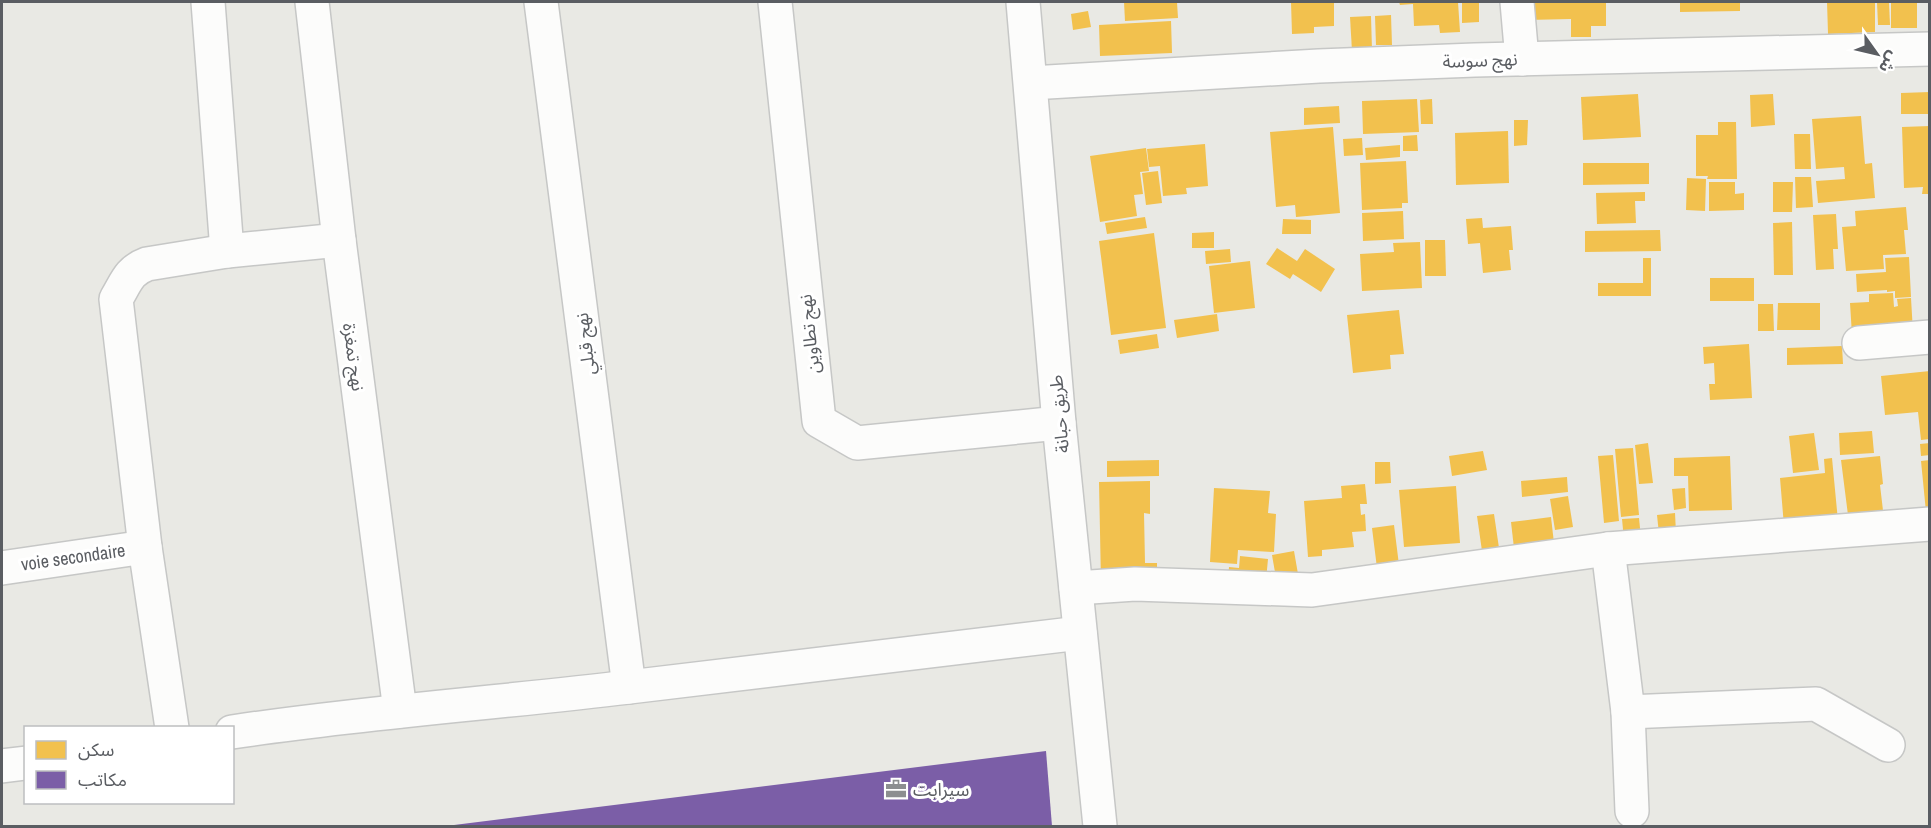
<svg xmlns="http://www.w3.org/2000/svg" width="1931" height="828" viewBox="0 0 1931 828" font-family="'Archivo Narrow','Noto Sans Arabic',sans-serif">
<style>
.homes{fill:#f2c14e}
.offices{fill:#7b5ea7}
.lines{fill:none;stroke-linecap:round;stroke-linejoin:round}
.minor-casing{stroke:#c6c7c6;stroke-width:36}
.tertiary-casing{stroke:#c6c7c6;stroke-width:36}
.minor{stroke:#fcfcfb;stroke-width:33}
.tertiary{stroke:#fcfcfb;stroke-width:33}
.labels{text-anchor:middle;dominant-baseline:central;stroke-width:6;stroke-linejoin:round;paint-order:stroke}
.street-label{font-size:18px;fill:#5a5d62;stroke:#fff}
.poi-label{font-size:18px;fill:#5a5d62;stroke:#fff;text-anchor:start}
</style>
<rect width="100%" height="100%" fill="#e9e9e4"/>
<g class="homes">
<path d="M1124 2H1177L1178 18 1125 21Z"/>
<path d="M1291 2H1334V26L1314 27V33L1292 34Z"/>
<path d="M1399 2H1458L1460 32 1440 33 1439 25 1414 26 1413 4 1400 5Z"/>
<path d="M1462 2H1479V22L1462 23Z"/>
<path d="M1527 2H1606V26H1591V37H1571V19L1527 20Z"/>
<path d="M1680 2H1740V11L1680 12Z"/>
<path d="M1827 2H1875V32L1828 34Z"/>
<path d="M1877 2H1889L1890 25H1878Z"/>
<rect x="1891" y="2" width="26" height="26"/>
<path d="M1088 11 1091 27 1073 30 1071 14Z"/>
<path d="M1391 15 1392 45H1376L1375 16Z"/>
<path d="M1371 16 1372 50 1352 51 1350 17Z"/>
<path d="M1171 21 1172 53 1100 56 1099 25Z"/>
<path d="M1930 92V114H1901V93Z"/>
<path d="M1638 94 1641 137 1583 140 1581 97Z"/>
<path d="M1773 94 1775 125 1751 127 1750 95Z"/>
<path d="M1417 99 1419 132 1363 134 1362 101Z"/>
<path d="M1432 99 1433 124H1421L1420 100Z"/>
<path d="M1339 106 1340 123 1304 125V108Z"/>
<path d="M1861 116 1865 164 1872 163 1875 198 1818 203 1816 181 1845 179 1844 167 1816 169 1812 119Z"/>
<path d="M1514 120H1528L1527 145 1514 146Z"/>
<path d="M1718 122H1736L1737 179H1707L1708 176H1696V135H1718Z"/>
<path d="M1930 126V194H1922L1923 187 1904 188 1902 127Z"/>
<path d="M1333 127 1340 213 1296 217 1295 205 1276 207 1270 132Z"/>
<path d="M1508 131 1509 183 1456 185 1455 133Z"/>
<path d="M1794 134H1810L1811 169H1795Z"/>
<path d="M1417 135 1418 151H1403V136Z"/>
<path d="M1362 138 1363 155 1344 156 1343 139Z"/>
<path d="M1205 144 1208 186 1186 188 1187 194 1163 196 1160 166 1149 167 1147 149Z"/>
<path d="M1400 145V157L1366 160 1365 148Z"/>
<path d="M1146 148 1149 171 1140 172 1143 194 1134 195 1137 216 1100 222 1090 156Z"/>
<path d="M1406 161 1408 203H1402V208L1362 210 1360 163Z"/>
<path d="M1583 163H1649V184L1583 185Z"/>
<path d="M1158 171 1162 203 1146 205 1142 173Z"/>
<path d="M1795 177H1811L1813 207 1796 208Z"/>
<path d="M1687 178 1706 179 1705 211 1686 210Z"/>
<path d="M1709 182H1735V194L1744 193V210L1709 211Z"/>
<path d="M1773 182H1793L1792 212H1773Z"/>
<path d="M1645 192V201H1635L1636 223 1597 224 1596 193Z"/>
<path d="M1906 207 1908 230H1904L1906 254 1883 255 1884 269 1846 271 1842 227 1856 226 1855 211Z"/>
<path d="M1403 211 1404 239 1363 241 1362 213Z"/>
<path d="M1836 214 1838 249H1833L1834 269 1816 270 1813 215Z"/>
<path d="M1145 217 1147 228 1107 234 1105 223Z"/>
<path d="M1482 218 1483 228 1511 226 1513 250H1509L1511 270 1483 273 1480 243 1468 244 1466 219Z"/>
<path d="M1283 219 1311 220V234H1282Z"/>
<path d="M1792 222 1793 275H1774L1773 223Z"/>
<path d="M1660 230 1661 251 1585 252V231Z"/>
<path d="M1214 232V248H1192V233Z"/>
<path d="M1154 233 1166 328 1111 335 1099 241Z"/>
<path d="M1425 240H1445L1446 276H1425Z"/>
<path d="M1420 242 1422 288 1362 291 1360 254 1394 252 1393 243Z"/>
<path d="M1277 248 1297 261 1305 249 1335 269 1321 292 1293 274 1290 279 1266 264Z"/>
<path d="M1230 249 1231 262 1206 264 1205 251Z"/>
<path d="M1909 257 1911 297 1895 298V291L1887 292V290L1857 292 1856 274 1886 272 1885 258Z"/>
<path d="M1643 258H1651V296H1598V283H1643Z"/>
<path d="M1250 261 1255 308 1214 313 1209 266Z"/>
<rect x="1710" y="278" width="44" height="23"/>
<path d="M1893 293 1894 307 1898 306 1897 299 1911 298 1913 332 1852 335 1850 303 1869 302V294Z"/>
<path d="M1778 303H1820V330H1777Z"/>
<path d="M1758 304H1773L1774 331H1758Z"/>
<path d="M1399 310 1404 354 1390 355 1391 369 1353 373 1347 315Z"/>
<path d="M1217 314 1219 331 1177 338 1174 320Z"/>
<path d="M1157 334 1159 348 1120 354 1118 340Z"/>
<path d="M1749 344 1752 398 1710 400 1709 384H1715L1714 363 1704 364 1703 347Z"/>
<path d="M1842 346 1843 364 1787 365V348Z"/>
<path d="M1930 371V439L1921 440 1918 412 1885 415 1881 376Z"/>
<path d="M1872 431 1874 453 1840 455 1839 433Z"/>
<path d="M1814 433 1819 470 1793 473 1789 436Z"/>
<path d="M1648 443 1653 483 1639 484 1635 445Z"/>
<path d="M1930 443V455L1921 456 1920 444Z"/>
<path d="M1633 448 1639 515 1621 517 1615 449Z"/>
<path d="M1483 451 1487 470 1452 476 1449 456Z"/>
<path d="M1613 455 1619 521 1604 523 1598 456Z"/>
<path d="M1730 456 1732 510 1689 511 1688 476H1674V458Z"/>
<path d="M1880 456 1883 484 1880 485 1884 519 1849 523 1841 460Z"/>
<path d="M1832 458 1838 521 1784 526 1780 478 1825 473 1824 459Z"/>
<path d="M1159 460V476L1107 477V461Z"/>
<path d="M1930 460V522H1927L1921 461Z"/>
<path d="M1375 462H1390L1391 483 1375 484Z"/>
<path d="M1567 477 1568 492 1522 497 1521 481Z"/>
<path d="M1150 481V514L1144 513 1145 563H1157V581L1101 582 1099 482Z"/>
<path d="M1365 484 1367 504H1360L1361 515 1365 514 1366 531 1352 532 1354 547 1322 550V556L1308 557 1304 501 1342 498 1341 486Z"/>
<path d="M1456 486 1460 543 1404 547 1399 490Z"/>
<path d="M1214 488 1270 491 1268 513 1276 514 1274 552 1238 550 1237 564 1210 562Z"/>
<path d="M1685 488 1686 508 1674 510 1672 489Z"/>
<path d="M1568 496 1573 527 1555 530 1550 499Z"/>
<path d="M1675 513 1676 533 1659 534 1657 515Z"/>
<path d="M1494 514 1499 548 1482 551 1477 516Z"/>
<path d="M1551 517 1555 552 1515 557 1511 522Z"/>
<path d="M1639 518 1641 538 1624 540 1622 519Z"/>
<path d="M1394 525 1399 565 1377 568 1372 528Z"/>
<path d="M1294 551 1298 574 1276 578 1272 555Z"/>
<path d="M1240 556 1268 559 1266 580 1228 578 1229 567 1239 568Z"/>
</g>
<path class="offices" d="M1046 751 1052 826H454V825Z"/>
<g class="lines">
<defs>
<g id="minor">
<path d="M208 2 227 251"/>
<path d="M312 2 339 240 400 711"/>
<path d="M541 2 629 687"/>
<path d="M775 2 819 421 857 443 1059 423"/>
<path d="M1517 2 1522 59"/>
<path d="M1031 83 1319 66 1475 60 1930 49"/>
<path d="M1859 343 1930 337"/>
<path d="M1608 549 1628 712 1816 704 1888 745"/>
<path d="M2 568 145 547"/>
<path d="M1076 588 1135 584 1312 590 1608 549 1930 524"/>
<path d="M1628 712 1632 811"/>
<path d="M172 728 145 547 116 299C126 283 128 271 147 264L227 251 339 240"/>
<path d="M232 732C364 712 497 703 629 687 780 669 930 650 1080 633"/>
<path d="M2 766 26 763"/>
</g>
<path id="tertiary" d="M1023 2 1059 423 1100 826"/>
</defs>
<use href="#minor" class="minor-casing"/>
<use href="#tertiary" class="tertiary-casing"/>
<use href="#minor" class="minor"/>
<use href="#tertiary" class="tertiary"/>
</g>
<defs>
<symbol id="office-bare" viewBox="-9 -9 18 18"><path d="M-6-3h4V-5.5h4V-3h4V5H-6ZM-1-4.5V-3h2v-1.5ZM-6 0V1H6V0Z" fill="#8c8e90" stroke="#fff" stroke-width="2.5" paint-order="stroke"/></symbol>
</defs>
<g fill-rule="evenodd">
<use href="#office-bare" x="881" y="774" width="30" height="30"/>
</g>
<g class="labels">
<g class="street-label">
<text transform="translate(1480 60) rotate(-2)">نهج سوسة</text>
<text transform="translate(809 334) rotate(-96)">نهج تطاوين</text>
<text transform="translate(585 344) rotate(-97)">نهج قبلي</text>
<text transform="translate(354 357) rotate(82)">نهج تمغزة</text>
<text transform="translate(1059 414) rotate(-95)">طريق حبانة</text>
<text transform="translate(73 557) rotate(-8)">voie secondaire</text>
</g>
<g class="poi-label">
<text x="913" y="789">سيرابت</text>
</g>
</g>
<rect width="1931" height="828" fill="none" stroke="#5a5d62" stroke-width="6"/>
<rect x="24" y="726" width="210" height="78" fill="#ffffff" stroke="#bdbec0" stroke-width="1.5"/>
<rect x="36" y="741" width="30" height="18" fill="#f2c14e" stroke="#bdbec0" stroke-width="1.5"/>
<text x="78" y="756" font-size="18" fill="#5a5d62">سكن</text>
<rect x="36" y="771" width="30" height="18" fill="#7b5ea7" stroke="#bdbec0" stroke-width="1.5"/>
<text x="78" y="786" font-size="18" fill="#5a5d62">مكاتب</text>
<g transform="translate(1877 54) rotate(124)" stroke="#ffffff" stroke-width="4.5" paint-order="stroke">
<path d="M0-4.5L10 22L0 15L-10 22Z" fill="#5a5d62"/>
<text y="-9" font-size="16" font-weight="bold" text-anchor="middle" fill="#5a5d62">ش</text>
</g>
</svg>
